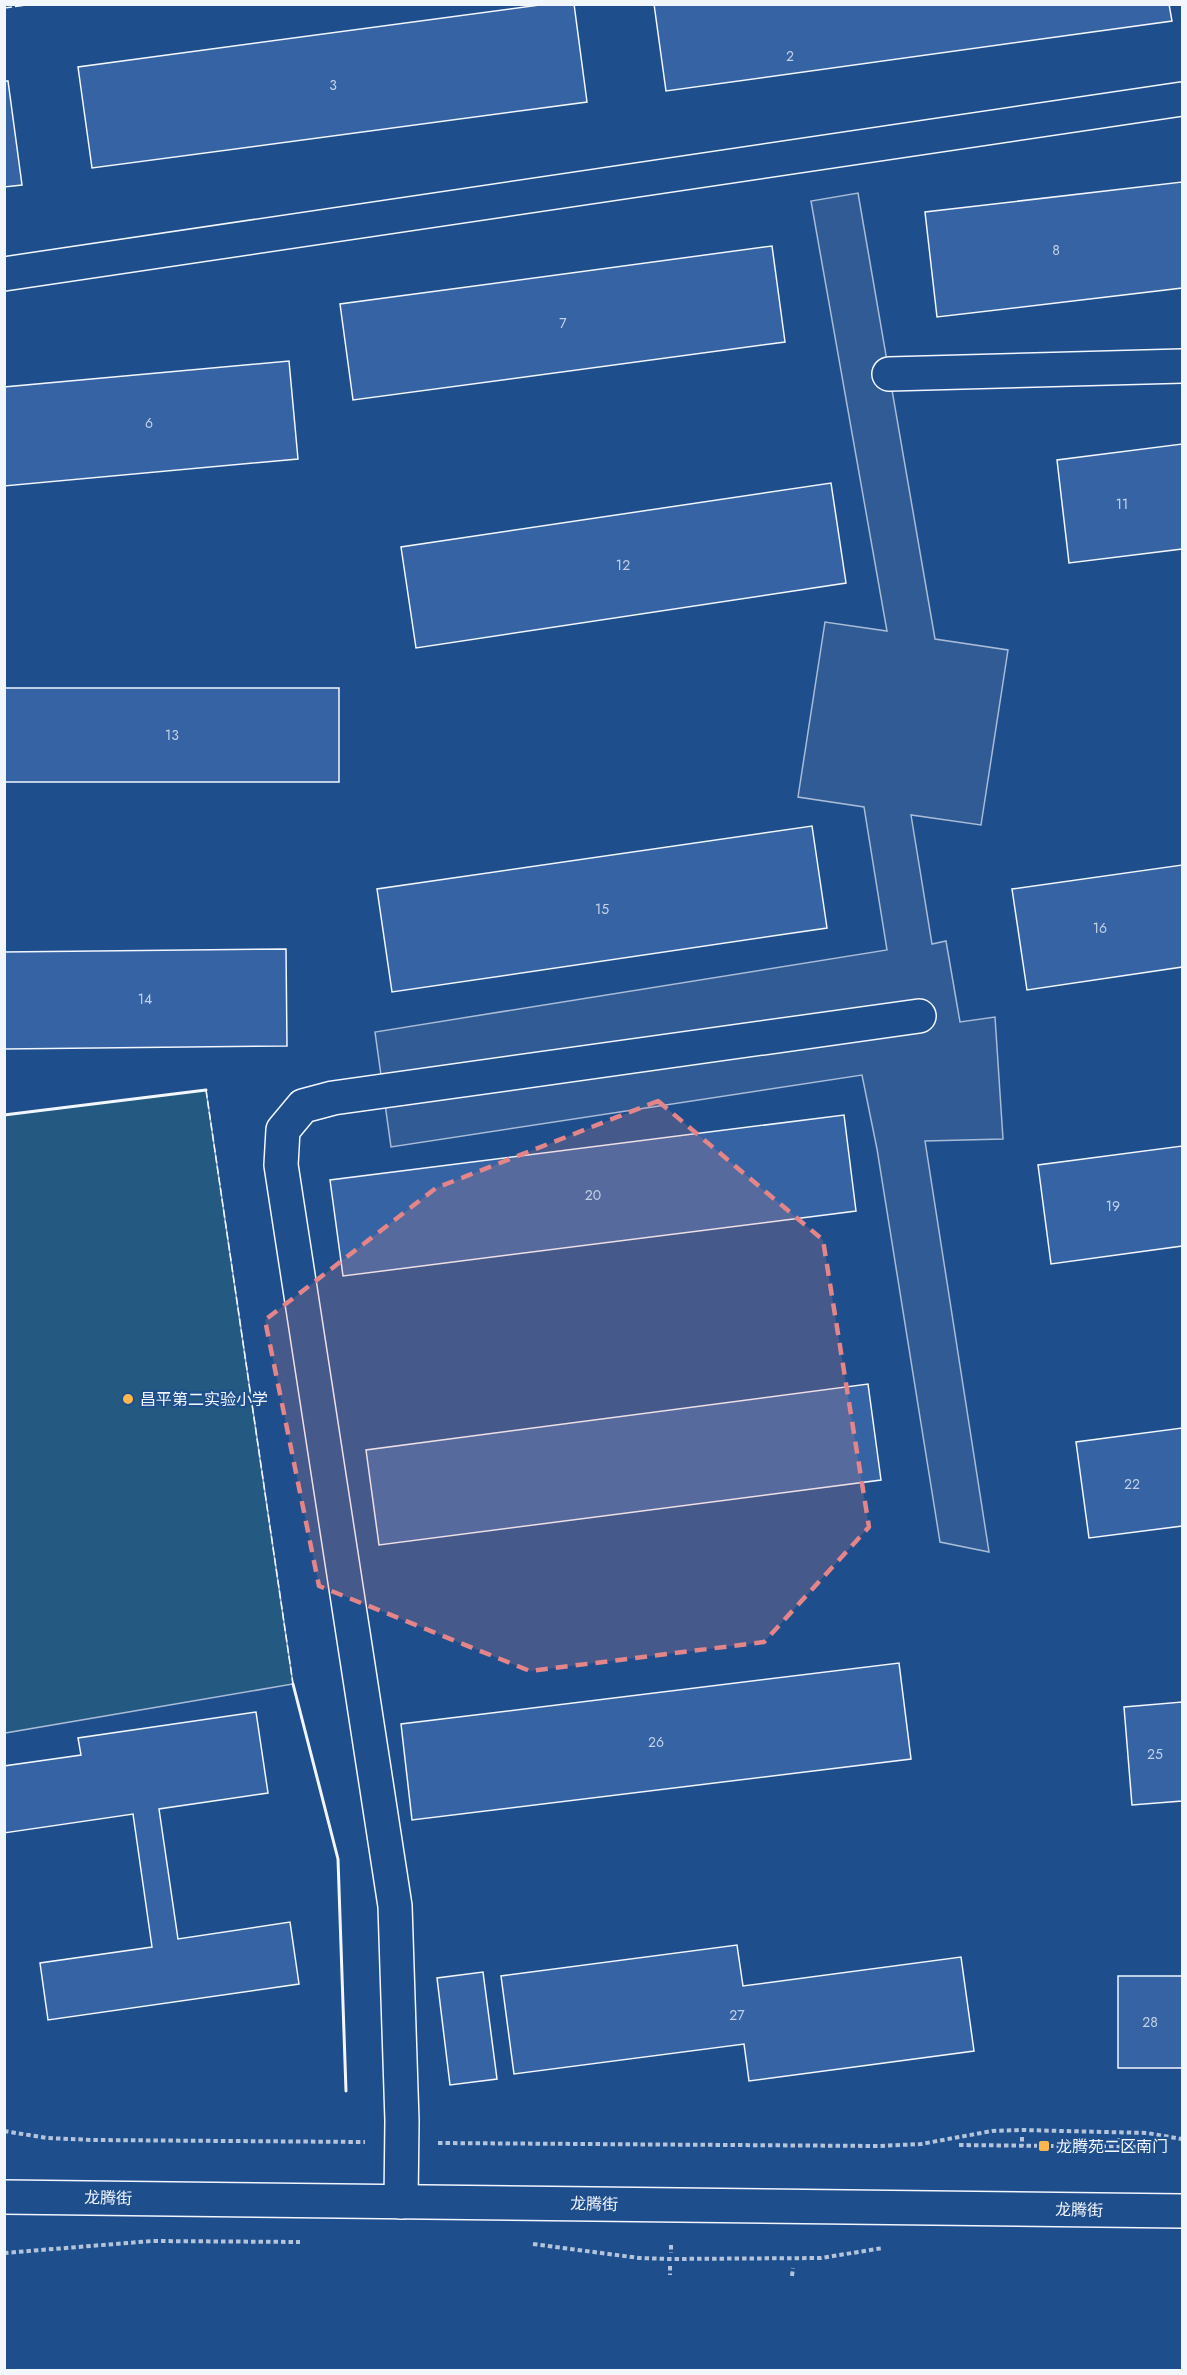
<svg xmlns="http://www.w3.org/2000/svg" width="1187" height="2375" viewBox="0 0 1187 2375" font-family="Jost,'Noto Sans SC',sans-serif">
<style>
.green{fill:#245a82;stroke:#a8bbd7;stroke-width:1.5}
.parking{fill:#305b95;stroke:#a8bbd7;stroke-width:1.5}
.building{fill:#3563a3;stroke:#f2f6ff;stroke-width:1.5}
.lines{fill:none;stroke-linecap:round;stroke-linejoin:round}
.minor-casing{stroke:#f2f6ff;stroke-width:36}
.tertiary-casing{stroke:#f2f6ff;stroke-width:36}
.path{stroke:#b3c4dc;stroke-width:4;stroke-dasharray:4.5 3;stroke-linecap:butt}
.minor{stroke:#1f4e8c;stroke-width:33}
.tertiary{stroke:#1f4e8c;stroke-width:33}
.fence{stroke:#f2f6ff;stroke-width:1.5;stroke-dasharray:8 3;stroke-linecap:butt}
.wall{stroke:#f2f6ff;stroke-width:3}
.marked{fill:#e38589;fill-opacity:0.2;stroke:#e38589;stroke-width:4.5;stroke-dasharray:12 8;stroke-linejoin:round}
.poi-dot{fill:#ffb74d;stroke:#1f4e8c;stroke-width:2}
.labels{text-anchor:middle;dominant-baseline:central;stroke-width:4.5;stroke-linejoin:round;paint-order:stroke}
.number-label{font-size:14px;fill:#c3d1e8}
.poi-label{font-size:16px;fill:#f2f6ff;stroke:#1f4e8c;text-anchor:start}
.street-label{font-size:16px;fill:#f2f6ff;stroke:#1f4e8c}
</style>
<rect width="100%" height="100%" fill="#1f4e8c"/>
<path class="green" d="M206 1090 293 1684 5 1733V1115Z"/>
<path class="parking" d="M858 193 935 639 1008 650 981 825 911 815 932 944 946 941 960 1022 995 1017 1003 1139 925 1141 989 1552 940 1542 877 1149 862 1075 391 1147 375 1032 887 950 864 807 798 797 825 622 887 631 811 201Z"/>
<g class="building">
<path d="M547 4H574L587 102 92 168 78 67Z"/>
<path d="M654 4H1169L1172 21 666 91Z"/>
<path d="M4 81H8L22 185 4 187Z"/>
<path d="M1182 182V288L937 317 925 212Z"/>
<path d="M772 246 785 342 353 400 340 304Z"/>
<path d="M289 361 298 459 4 486V387Z"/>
<path d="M1182 444V549L1069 563 1057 460Z"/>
<path d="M831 483 846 583 416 648 401 547Z"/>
<rect x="4" y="688" width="335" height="94"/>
<path d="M812 826 827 928 392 992 377 889Z"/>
<path d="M1182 865V967L1027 990 1012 889Z"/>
<path d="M286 949 287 1046 4 1049V952Z"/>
<path d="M844 1115 856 1211 343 1276 330 1180Z"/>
<path d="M1182 1146V1246L1051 1264 1038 1165Z"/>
<path d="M868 1384 881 1480 379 1545 366 1450Z"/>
<path d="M1182 1428V1526L1089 1538 1076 1442Z"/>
<path d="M899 1663 911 1759 412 1820 401 1724Z"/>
<path d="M1182 1702V1801L1132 1805 1124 1707Z"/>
<path d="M256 1712 268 1793 159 1809 178 1939 290 1922 299 1984 48 2020 40 1963 152 1947 133 1814 4 1833V1766L81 1755 78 1738Z"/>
<path d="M737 1945 743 1986 961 1957 974 2051 749 2081 744 2044 514 2074 501 1976Z"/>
<path d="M483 1972 497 2079 450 2085 437 1978Z"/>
<rect x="1118" y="1976" width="64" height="92"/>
</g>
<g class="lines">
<defs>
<g id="minor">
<path d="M4 274 1182 99"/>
<path d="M889 374 1182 366"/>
<path d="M401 2202 402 2121 395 1906 281 1165 283 1130 303 1106 333 1098 919 1016"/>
</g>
<path id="tertiary" d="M4 2197 1182 2211"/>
</defs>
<use href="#minor" class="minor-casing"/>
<use href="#tertiary" class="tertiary-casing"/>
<g class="path">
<path d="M4 2131 47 2138 93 2140 365 2142"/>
<path d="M1022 2137V2146"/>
<path d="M1119 2138V2147"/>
<path d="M438 2143 878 2146 921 2144 992 2131 1022 2130 1147 2133 1182 2139"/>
<path d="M959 2145 1144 2147"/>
<path d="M533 2244 639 2258 670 2259 821 2258 883 2248"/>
<path d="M671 2245V2253"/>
<path d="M4 2253 152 2241 300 2242"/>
<path d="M670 2266V2275"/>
<path d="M792 2276 793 2268"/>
</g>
<use href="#minor" class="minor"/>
<use href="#tertiary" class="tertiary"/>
<g class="fence">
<path d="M4 8 33 4"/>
<path d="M206 1090 293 1684"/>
</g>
<g class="wall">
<path d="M4 1115 206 1090"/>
<path d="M293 1684 338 1859 346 2091"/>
</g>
</g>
<path class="marked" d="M658 1101 823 1240 869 1527 764 1642 530 1671 319 1586 265 1320 436 1188Z"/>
<g class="poi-dot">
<circle cx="128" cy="1399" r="6"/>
<rect x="1038" y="2140" width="12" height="12" rx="3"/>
</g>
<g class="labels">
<g class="number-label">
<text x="790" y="56">2</text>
<text x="333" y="85">3</text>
<text x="1056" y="250">8</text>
<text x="563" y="323">7</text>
<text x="149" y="423">6</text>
<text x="1122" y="504">11</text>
<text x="623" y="565">12</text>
<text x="172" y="735">13</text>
<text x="602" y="909">15</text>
<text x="1100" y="928">16</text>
<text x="145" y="999">14</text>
<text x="593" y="1195">20</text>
<text x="1113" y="1206">19</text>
<text x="1132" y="1484">22</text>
<text x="656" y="1742">26</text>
<text x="1155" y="1754">25</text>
<text x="737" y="2015">27</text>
<text x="1150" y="2022">28</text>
</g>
<g class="poi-label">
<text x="140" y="1399">昌平第二实验小学</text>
<text x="1056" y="2146">龙腾苑二区南门</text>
</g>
<g class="street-label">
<text transform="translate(108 2198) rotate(1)">龙腾街</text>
<text transform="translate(594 2204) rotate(1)">龙腾街</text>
<text transform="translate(1079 2210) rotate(1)">龙腾街</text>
</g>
</g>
<rect width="1187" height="2375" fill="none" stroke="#f2f6ff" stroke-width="12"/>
</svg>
